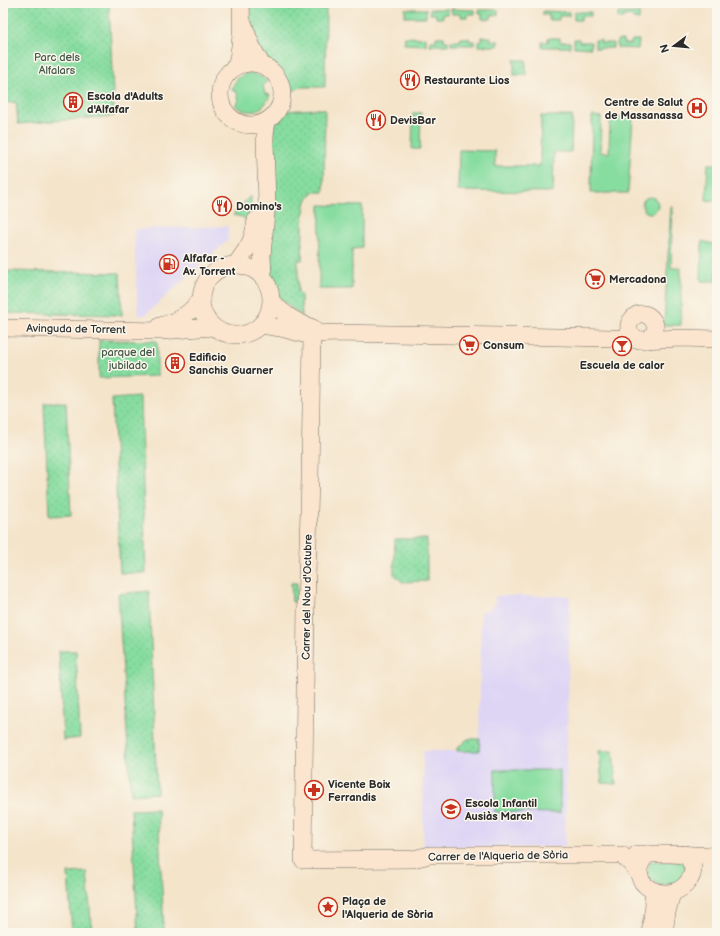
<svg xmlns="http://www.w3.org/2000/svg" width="720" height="936" viewBox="0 0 720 936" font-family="'Balsamiq Sans',sans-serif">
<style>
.built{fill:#ded5f5}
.green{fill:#87dda0;stroke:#598466}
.park{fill:url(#park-dots);stroke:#598466}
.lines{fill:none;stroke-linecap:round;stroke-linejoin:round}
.secondary-casing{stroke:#716c63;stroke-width:18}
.secondary{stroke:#fbe5cf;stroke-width:17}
.labels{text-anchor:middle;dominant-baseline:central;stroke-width:3;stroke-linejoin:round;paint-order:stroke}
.park-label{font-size:11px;fill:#425848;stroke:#fbf7ec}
.poi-label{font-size:11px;font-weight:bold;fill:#2b2b2b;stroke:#fbf7ec;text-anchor:start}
.street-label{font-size:11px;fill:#2b2b2b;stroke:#fbf7ec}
</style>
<defs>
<pattern id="park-dots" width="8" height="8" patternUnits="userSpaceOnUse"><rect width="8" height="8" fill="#87dda0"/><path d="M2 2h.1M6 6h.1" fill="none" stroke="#75be8a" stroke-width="1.8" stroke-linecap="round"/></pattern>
</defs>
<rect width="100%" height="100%" fill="#fbf7ec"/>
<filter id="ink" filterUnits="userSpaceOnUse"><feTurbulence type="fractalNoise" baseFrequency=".025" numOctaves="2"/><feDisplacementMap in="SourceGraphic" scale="8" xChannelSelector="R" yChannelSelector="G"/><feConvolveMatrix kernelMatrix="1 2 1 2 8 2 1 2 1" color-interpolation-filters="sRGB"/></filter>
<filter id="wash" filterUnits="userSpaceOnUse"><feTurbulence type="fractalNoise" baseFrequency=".012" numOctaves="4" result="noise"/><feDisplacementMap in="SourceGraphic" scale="16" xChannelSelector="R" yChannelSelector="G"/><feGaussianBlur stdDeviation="0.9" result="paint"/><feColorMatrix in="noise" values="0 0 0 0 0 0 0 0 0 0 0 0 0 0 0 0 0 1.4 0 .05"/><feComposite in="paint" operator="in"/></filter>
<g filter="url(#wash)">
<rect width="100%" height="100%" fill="#f4e4ca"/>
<g class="built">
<path d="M228 226V240L145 315H138L134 229Z"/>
<path d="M495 596H570L565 847 478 848H423V751H479L481 611 489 610 495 604Z"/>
</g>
<g class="green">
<rect x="405" y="9" width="21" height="8"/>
<path d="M430 9H448V14H443V18H436V14H430Z"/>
<path d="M451 9 475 10V14H468V17H461V14H452Z"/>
<path d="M479 10H498V15H491V19H482V14H479Z"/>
<path d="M543 11 569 12V16H559V20H549V15H543Z"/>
<path d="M574 12H591V16H581V20H574Z"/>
<path d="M618 13H639V20L633 19 632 16H623V19H618Z"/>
<path d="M405 37 426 38V45L404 44Z"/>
<path d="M436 37H444V41H448V45H430V41H436Z"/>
<path d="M482 37H491V41H498V46H478V41H481Z"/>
<path d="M461 38H469V41H474V45H451V41H460Z"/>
<path d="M548 38H560V42H570V47H542V42H548Z"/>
<path d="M574 39H579V42H591V48L574 47Z"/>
<path d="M595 40H601V43H613V48H595Z"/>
<path d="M617 40H623L624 44H631L632 40H639L638 49 617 48Z"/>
<path d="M249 73C256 74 262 76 267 81L263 86 265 94 270 95C264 111 249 117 235 105L239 101 237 92 232 90C234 81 239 75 249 73Z"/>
<path d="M413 113H421L420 149H412Z"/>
<path d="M541 116H572L571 152H554L553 192 458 191 459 150 495 151V166H540Z"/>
<path d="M592 116 601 117 600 152 609 153 610 117H633L628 193H591Z"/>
<path d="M708 164H717V201L706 200Z"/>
<path d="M250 196H251L250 224 248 223 243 217 233 215Z"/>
<circle cx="650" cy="205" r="8"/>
<path d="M320 205 362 206V248L352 249V289H319Z"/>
<path d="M671 206H673L672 230 671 268H681V325H664Z"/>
<path d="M702 241 717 245V281H701Z"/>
<path d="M599 751H613L616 784 602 783Z"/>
<path d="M495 770H560V813L495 812Z"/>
<path d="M650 861 683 862 687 871 676 884 659 885 651 879 647 872Z"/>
</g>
<g class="park">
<path d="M3 3H109L114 116 18 124 16 102 3 103Z"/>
<path d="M246 3H288V9H326L325 87H300L292 92 287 88 284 78 278 69 268 60 256 46Z"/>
<rect x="514" y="60" width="12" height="15"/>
<path d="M315 109H325L324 192H313L312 195C310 196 309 197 307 199 302 207 303 248 302 260H298V292L301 296 302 316 280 299 271 276 269 137 274 124 286 111Z"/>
<path d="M3 271 120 273 122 315 3 313Z"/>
<path d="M99 340 157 341V376L99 378Z"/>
<path d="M140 397 146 573H120L112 399Z"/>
<path d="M66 402 71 515 49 516 44 403Z"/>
<path d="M395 539H427V581L402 582 394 574Z"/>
<path d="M291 583H297V602H292Z"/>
<path d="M149 591 157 793 131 795 118 594Z"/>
<path d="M59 651H76L80 738 63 740Z"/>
<path d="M468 739H480L479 751H457V748Z"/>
<path d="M158 809 164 933H138L131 810Z"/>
<path d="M87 872 92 933H72L68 873Z"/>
</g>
</g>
<g filter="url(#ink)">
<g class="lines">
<defs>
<g id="secondary">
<path d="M244 25C248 39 254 52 262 65"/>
<circle cx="251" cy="94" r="31"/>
<path d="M236 67C242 46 242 24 241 3"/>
<path d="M236 264C249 247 253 241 256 220"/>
<circle cx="236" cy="300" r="35"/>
<path d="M263 276 262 255 267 203 265 141V135L267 121"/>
<path d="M272 302C285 315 295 322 313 328"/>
<path d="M261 325 281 328 304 334H312L337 333 613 338 643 340 680 338 717 339"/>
<path d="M160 326C177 322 191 313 201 299"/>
<path d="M3 328 161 331 213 327"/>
<path d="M312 334 310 480 306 606 303 860 413 859 430 855H622L632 865 640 876"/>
<path d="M640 340C635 338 630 335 629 330 628 325 630 321 633 318 646 304 667 329 647 340"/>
<path d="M637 854H670L717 856"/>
<path d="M648 854C618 882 670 911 690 879 696 869 692 863 685 854"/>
<path d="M650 933 654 904 653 892"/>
<path d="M664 933 667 912 672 893"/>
</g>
</defs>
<use href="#secondary" class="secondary-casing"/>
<use href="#secondary" class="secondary"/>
</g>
</g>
<defs>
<symbol id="restaurant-ring" viewBox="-11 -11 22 22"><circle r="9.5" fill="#fbf7ec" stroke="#c8321e" stroke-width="1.5"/><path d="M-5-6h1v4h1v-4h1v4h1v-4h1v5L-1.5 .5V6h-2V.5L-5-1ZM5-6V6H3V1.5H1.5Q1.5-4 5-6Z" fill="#c8321e"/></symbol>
<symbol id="building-ring" viewBox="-11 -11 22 22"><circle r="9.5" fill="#fbf7ec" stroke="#c8321e" stroke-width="1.5"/><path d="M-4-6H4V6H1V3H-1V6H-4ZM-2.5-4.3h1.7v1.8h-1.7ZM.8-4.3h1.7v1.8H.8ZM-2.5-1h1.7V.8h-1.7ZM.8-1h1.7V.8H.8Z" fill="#c8321e"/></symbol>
<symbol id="hospital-ring" viewBox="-11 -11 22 22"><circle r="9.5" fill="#fbf7ec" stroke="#c8321e" stroke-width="1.5"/><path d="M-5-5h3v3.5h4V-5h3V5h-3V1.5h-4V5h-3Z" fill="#c8321e"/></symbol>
<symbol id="fuel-ring" viewBox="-11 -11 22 22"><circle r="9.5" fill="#fbf7ec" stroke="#c8321e" stroke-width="1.5"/><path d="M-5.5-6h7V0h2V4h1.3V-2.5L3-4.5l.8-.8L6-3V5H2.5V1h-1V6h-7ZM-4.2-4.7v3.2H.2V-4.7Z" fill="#c8321e"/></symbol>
<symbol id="supermarket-ring" viewBox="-11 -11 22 22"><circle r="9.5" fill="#fbf7ec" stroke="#c8321e" stroke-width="1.5"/><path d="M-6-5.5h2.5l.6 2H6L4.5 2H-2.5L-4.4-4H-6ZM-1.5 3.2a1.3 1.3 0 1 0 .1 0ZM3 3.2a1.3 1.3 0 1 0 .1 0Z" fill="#c8321e"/></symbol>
<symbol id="bar-ring" viewBox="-11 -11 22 22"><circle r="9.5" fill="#fbf7ec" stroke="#c8321e" stroke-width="1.5"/><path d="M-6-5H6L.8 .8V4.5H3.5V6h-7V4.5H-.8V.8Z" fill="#c8321e"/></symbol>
<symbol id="pharmacy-ring" viewBox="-11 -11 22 22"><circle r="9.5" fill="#fbf7ec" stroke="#c8321e" stroke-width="1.5"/><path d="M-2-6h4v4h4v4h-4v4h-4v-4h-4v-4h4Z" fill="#c8321e"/></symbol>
<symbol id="school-ring" viewBox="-11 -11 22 22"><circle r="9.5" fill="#fbf7ec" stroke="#c8321e" stroke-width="1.5"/><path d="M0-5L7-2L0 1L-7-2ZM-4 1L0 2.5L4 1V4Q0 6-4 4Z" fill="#c8321e"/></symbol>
<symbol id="sight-ring" viewBox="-11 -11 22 22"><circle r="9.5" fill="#fbf7ec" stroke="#c8321e" stroke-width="1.5"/><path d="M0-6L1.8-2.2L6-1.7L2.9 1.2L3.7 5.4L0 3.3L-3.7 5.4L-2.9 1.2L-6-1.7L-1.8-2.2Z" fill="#c8321e"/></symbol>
</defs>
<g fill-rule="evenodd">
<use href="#restaurant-ring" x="399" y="69" width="22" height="22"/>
<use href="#building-ring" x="62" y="91" width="22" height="22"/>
<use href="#hospital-ring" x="686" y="97" width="22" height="22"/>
<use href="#restaurant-ring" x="365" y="109" width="22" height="22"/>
<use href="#restaurant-ring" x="211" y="195" width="22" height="22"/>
<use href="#fuel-ring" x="158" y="253" width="22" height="22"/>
<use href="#supermarket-ring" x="584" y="268" width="22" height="22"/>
<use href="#supermarket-ring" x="458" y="334" width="22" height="22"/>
<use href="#bar-ring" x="611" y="335" width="22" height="22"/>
<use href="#building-ring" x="164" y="352" width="22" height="22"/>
<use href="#pharmacy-ring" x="303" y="779" width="22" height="22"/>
<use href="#school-ring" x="440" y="798" width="22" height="22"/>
<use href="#sight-ring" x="317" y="896" width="22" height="22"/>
</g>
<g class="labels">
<g class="park-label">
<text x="57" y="57">Parc dels<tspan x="57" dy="13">Alfalars</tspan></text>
<text x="128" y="352">parque del<tspan x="128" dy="13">jubilado</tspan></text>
</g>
<g class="poi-label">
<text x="424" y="80">Restaurante Lios</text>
<text x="87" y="96">Escola d'Adults<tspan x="87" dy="13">d'Alfafar</tspan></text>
<text x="683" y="102" text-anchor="end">Centre de Salut<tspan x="683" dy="13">de Massanassa</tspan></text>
<text x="390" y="120">DevisBar</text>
<text x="236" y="206">Domino's</text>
<text x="183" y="258">Alfafar -<tspan x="183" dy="13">Av. Torrent</tspan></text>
<text x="609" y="279">Mercadona</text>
<text x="483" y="345">Consum</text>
<text x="189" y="357">Edificio<tspan x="189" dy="13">Sanchis Guarner</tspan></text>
<text x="622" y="365" text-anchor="middle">Escuela de calor</text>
<text x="328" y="784">Vicente Boix<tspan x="328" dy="13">Ferrandis</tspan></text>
<text x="465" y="803">Escola Infantil<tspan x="465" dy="13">Ausiàs March</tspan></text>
<text x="342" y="901">Plaça de<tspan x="342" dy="13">l'Alqueria de Sòria</tspan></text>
</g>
<g class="street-label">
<text transform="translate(76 329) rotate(1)">Avinguda de Torrent</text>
<text transform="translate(307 597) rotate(-89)">Carrer del Nou d'Octubre</text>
<text transform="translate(498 856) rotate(-1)">Carrer de l'Alqueria de Sòria</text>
</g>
</g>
<rect width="720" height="936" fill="none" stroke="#fbf7ec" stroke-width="16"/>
<g transform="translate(674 46) rotate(254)" stroke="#fbf7ec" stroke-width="3" paint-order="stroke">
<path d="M0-3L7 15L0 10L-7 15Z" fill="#2b2b2b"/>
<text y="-6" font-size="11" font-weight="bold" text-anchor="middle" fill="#2b2b2b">N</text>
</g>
</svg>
